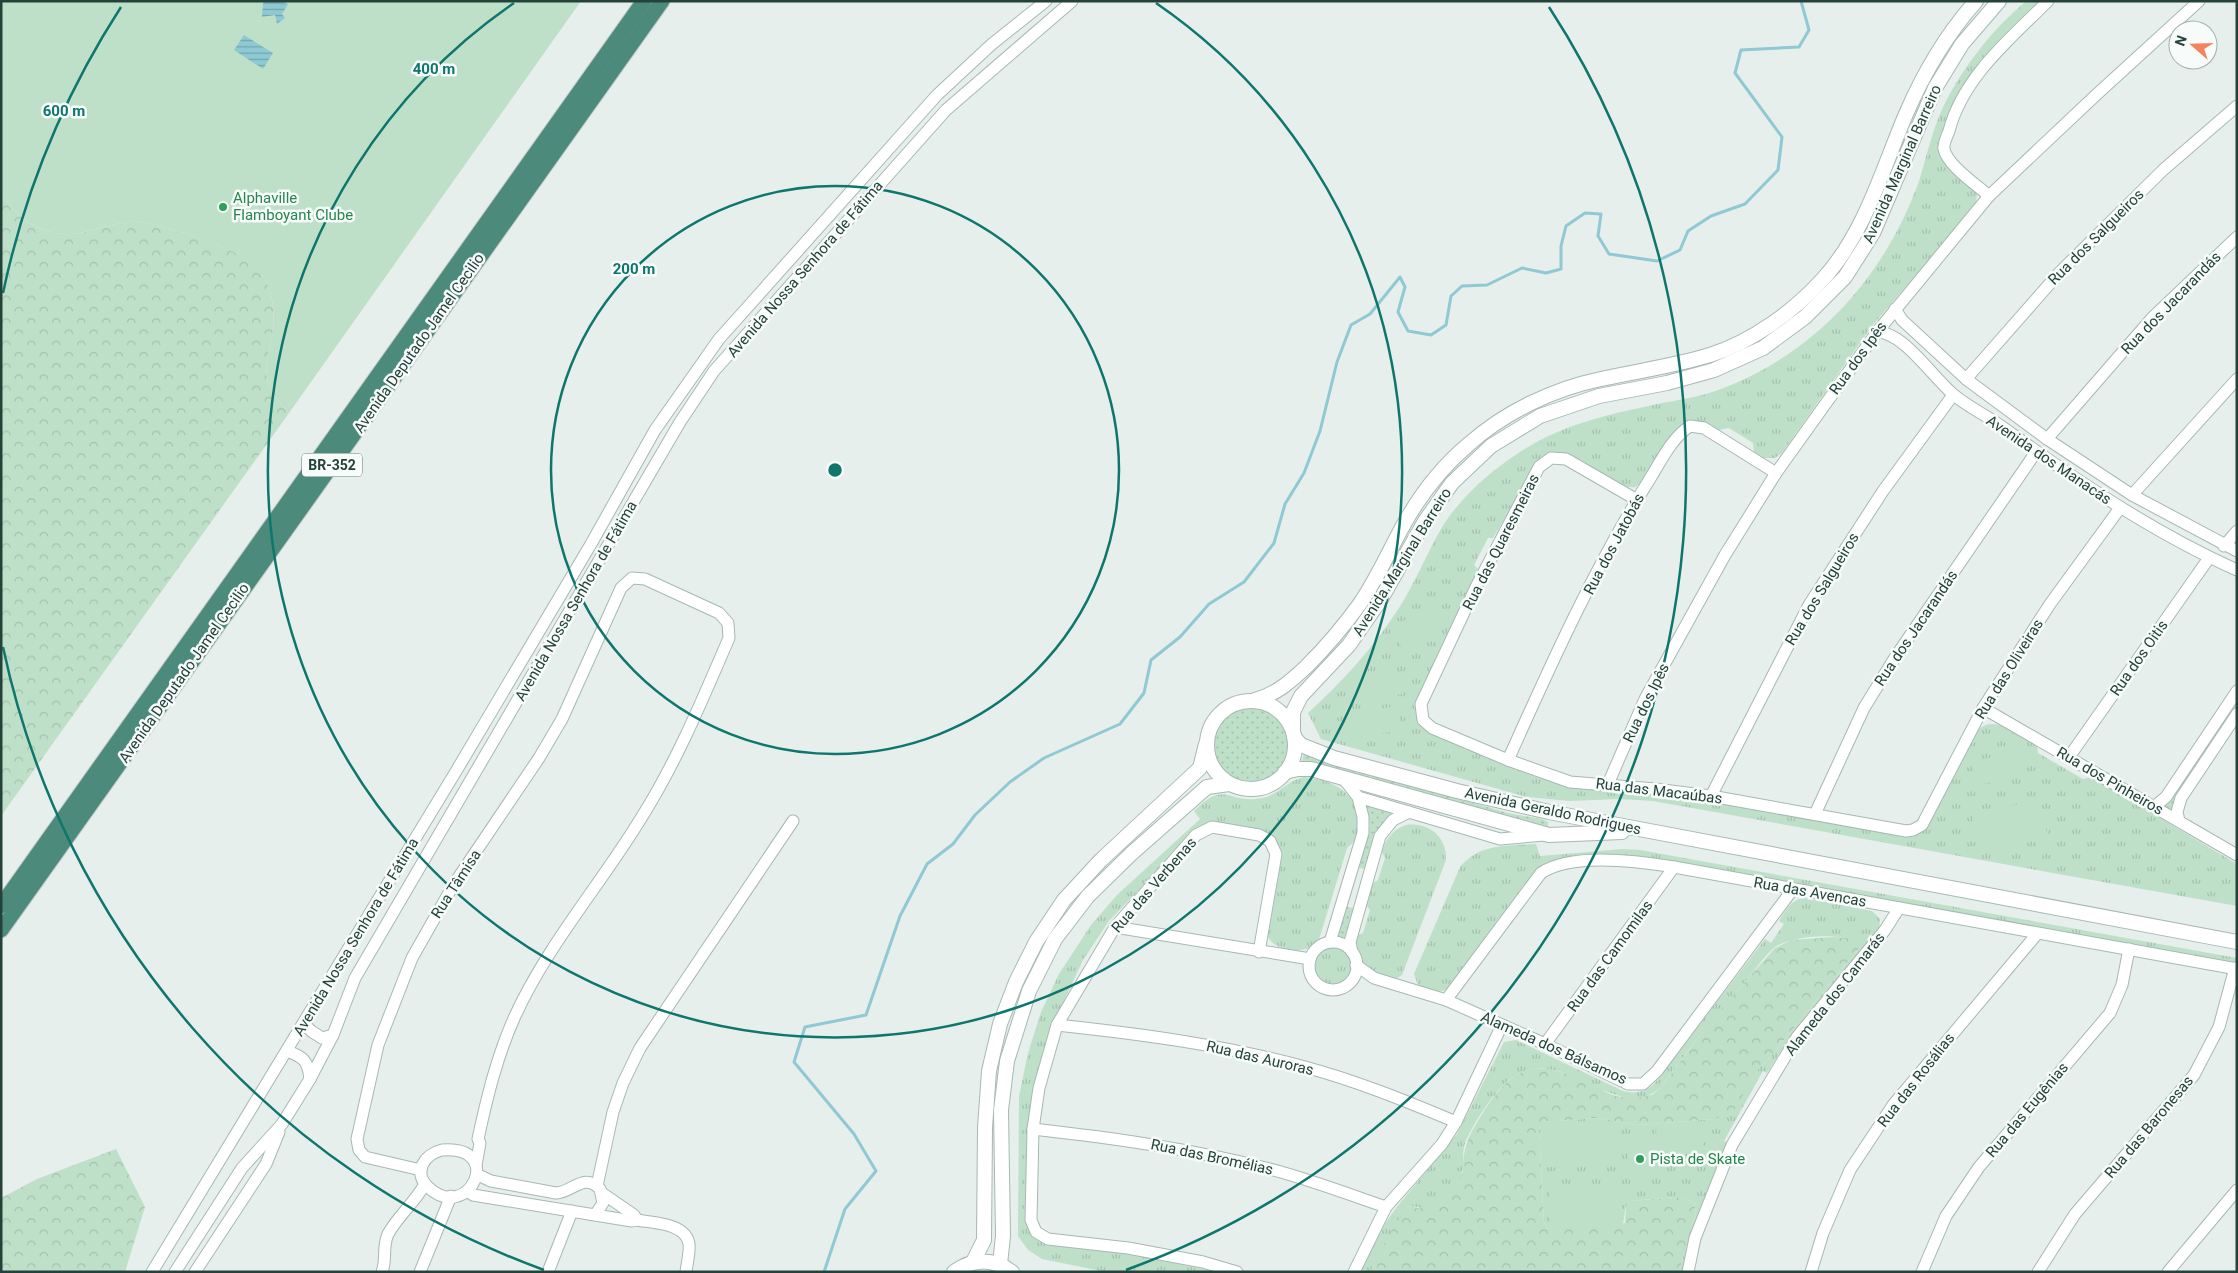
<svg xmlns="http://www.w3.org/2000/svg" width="2238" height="1273" viewBox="0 0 2238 1273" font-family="Roboto,sans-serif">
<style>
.grass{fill:url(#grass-dots)}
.forest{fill:url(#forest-crowns)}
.park{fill:url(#park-tufts)}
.pitch{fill:#bfe0c8}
.water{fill:url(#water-rules)}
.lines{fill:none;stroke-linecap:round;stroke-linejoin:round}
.stream{stroke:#8ec9d4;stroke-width:3}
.minor-casing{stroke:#a8b8b2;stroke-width:13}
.tertiary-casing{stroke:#a8b8b2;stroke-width:16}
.trunk-casing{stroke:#c2cac8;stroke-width:17}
.minor{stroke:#fff;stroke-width:11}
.tertiary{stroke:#fff;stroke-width:14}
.trunk{stroke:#4c8a7c;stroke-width:15}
.ring{fill:none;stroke:#0f766e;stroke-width:2.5}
.leisure-dot{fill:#2e9e5b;stroke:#f7fbf9;stroke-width:2}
.labels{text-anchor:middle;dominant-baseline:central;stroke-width:5;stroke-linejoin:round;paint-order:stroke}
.shield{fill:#f7fbf9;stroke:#637a73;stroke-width:1}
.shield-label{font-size:14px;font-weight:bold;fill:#24423a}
.street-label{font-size:15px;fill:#24423a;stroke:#f7fbf9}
.leisure-label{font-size:15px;fill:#27864d;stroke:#f7fbf9;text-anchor:start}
.centre{fill:#0f766e;stroke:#f7fbf9;stroke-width:2.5}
.ring-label{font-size:15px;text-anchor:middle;font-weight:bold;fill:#0f766e;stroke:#f7fbf9;stroke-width:5;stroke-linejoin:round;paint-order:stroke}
</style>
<defs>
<pattern id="grass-dots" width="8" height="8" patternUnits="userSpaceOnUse" patternTransform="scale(1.25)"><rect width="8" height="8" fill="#bfe0c8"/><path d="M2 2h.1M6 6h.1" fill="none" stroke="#a4c1ad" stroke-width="1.8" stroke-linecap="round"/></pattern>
<pattern id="forest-crowns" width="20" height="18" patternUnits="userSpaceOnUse" patternTransform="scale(1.25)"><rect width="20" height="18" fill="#bfe0c8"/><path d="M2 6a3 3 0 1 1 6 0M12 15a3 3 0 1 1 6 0" fill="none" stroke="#a4c1ad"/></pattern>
<pattern id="park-tufts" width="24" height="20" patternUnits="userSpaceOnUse" patternTransform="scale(1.25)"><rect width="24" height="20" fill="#bfe0c8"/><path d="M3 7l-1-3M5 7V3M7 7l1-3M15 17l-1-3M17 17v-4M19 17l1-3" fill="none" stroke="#a4c1ad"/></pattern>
<pattern id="water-rules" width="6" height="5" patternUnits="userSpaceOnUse" patternTransform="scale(1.25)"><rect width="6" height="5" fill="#8ec9d4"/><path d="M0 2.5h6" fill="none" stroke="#74a5ad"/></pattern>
</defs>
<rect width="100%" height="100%" fill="#e6efeb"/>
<g class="grass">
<path d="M2237 698V708L2203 757 2173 811 2163 808Z"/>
<circle cx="1251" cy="745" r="37"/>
<path d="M1304 753 1508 813 1542 819 1548 822V827L1546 829 1301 765Z"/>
<path d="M1367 806 1396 814 1365 868 1362 869 1358 866 1370 826Z"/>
<path d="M1347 907 1353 908 1345 938 1341 940 1338 936Z"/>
</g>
<g class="forest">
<path d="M1 191C13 215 36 232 64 234 85 236 115 220 139 222 161 224 241 250 256 264 273 281 276 315 272 337 269 352 263 370 269 385 273 395 282 405 289 413L1 816Z"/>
<path d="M1833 937 1853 938 1861 943V946L1766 1062 1760 1066 1733 1114 1714 1119 1637 1125 1598 1118 1543 1122 1539 1129 1544 1223 1549 1229 1625 1223 1626 1205 1629 1201 1677 1197 1694 1202 1696 1212 1679 1272H1370C1381 1249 1391 1223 1409 1206L1419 1208 1463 1172C1463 1142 1471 1132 1486 1108 1519 1058 1542 1062 1593 1084 1600 1087 1606 1093 1613 1095 1624 1099 1640 1095 1652 1095L1661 1087 1717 1013 1775 948 1792 940Z"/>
<path d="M116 1149 145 1207 125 1272H1V1198L37 1179Z"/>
</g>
<g class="park">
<path d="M2026 1H2043L1964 86 1941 136 1977 193 1976 205 1872 326 1782 453 1775 458H1764L1754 452 1753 443 1729 428 1719 430 1698 421C1663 422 1662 475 1635 487 1606 491 1574 436 1542 457L1493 538H1488L1474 565 1478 569 1418 698 1416 715 1427 730 1537 777 1565 785 1670 795 1906 837 1922 832 1978 730C1995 713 2020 736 2037 746L2038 753 2083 779 2091 777 2237 864V906L1653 801 1619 799 1570 801 1527 797 1321 739 1308 713C1342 682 1373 648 1399 608 1415 583 1426 555 1441 529 1459 499 1488 473 1517 454 1561 424 1610 414 1662 403 1677 400 1694 398 1709 393 1761 377 1809 344 1846 304 1878 269 1903 226 1919 181 1927 156 1932 130 1944 105 1964 65 1992 30 2026 1Z"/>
<path d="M1304 777C1328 779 1355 790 1359 817 1360 824 1357 833 1356 840L1347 848 1318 943C1305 954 1277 953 1268 937L1282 856C1281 845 1276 838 1267 833H1194L1109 921 1083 960 1053 1024 1038 1071 1034 1237 1046 1245 1130 1254 1217 1272H1106L1042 1259 1028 1250 1018 1236 1019 1096 1028 1053 1041 1012 1059 974 1091 925 1117 895 1200 819 1194 811C1227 778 1226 805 1262 798 1279 795 1288 780 1304 777Z"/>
<path d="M1406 825C1429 822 1447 837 1446 860L1402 975 1396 979C1370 972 1361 969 1355 940L1357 935 1363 933 1370 910 1365 904 1373 883 1378 880 1385 858 1382 852C1386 838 1393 830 1406 825Z"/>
<path d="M1536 844 1540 856 1623 849 1640 850 2237 958V965L1638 858 1559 860 1448 989 1439 992 1418 985 1414 974 1460 867C1480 843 1508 846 1536 844Z"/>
<path d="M1805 898 1872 911 1880 919 1879 931 1784 1046 1767 1073 1763 1071 1724 1141 1729 1144 1685 1272H1679L1696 1212 1694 1202 1677 1197 1629 1201C1622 1209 1627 1220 1620 1228L1549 1229 1544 1223 1539 1129 1542 1122 1598 1118 1637 1125 1714 1119 1732 1114 1760 1066 1766 1062 1861 946V943C1842 932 1794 935 1775 947 1766 954 1757 967 1750 976 1718 1011 1689 1049 1661 1087 1616 1128 1562 1038 1509 1080 1493 1093 1473 1124 1465 1143 1462 1151 1464 1161 1463 1169 1462 1174 1459 1179 1457 1183 1447 1202 1430 1210 1409 1206L1393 1227 1370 1272H1360L1385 1224 1396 1208 1457 1134 1504 1042 1516 1040 1623 1091C1635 1094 1645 1092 1654 1084L1765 939 1771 943 1784 924 1779 921C1786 910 1791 899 1805 898Z"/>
<circle cx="1333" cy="966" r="19"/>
</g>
<g class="pitch">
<path d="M1 1H581L289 413C282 405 273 395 269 385 263 370 269 352 272 337 276 315 273 281 256 265 241 250 161 224 139 222 115 220 85 236 64 234 36 232 13 215 1 191Z"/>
<path d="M1432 603 1445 624 1403 649 1391 629Z"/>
<path d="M1397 670 1402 694 1354 703 1350 678Z"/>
<path d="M1397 706 1401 730 1353 739 1349 714Z"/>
<path d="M2020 752 2024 776 1976 785 1972 761Z"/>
<path d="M2040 800 2048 838 1980 853 1972 814Z"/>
<path d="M1702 1126 1704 1152 1658 1155 1656 1129Z"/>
<path d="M1616 1127V1166L1547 1167V1128Z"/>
<path d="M1649 1139 1652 1179 1630 1180 1627 1140Z"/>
<path d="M1549 1187 1618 1188 1617 1223 1549 1222Z"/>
</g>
<g class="water">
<path d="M266 1H285L283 2 288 4 282 14 285 18 277 24 275 15 262 17 263 3Z"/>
<path d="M244 35 273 53 263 69 234 50Z"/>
</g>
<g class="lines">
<path class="stream" d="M824 1272 845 1209 876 1171 854 1134 794 1062 805 1027 866 1015 900 916 927 864 953 844 975 815 1010 782 1044 758 1120 724 1144 693 1151 660 1180 637 1209 604 1244 582 1274 543 1285 504 1304 473 1320 431 1337 362 1351 325 1370 314 1400 277 1405 287 1398 312 1408 331 1431 335 1446 325 1451 296 1462 286 1487 285 1522 268 1546 273 1561 269V246L1566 226 1585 213 1601 214 1598 236 1609 254 1657 261 1680 250 1688 231 1711 216 1745 204 1778 170 1782 137 1735 73 1741 50 1799 47 1809 30 1801 1"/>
<defs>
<g id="minor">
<path d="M1989 196C1977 185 1947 165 1944 149 1943 144 1947 136 1949 131 1963 77 2010 39 2048 1"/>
<path d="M1895 309 1902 320 1966 379 2047 439 2132 495 2237 551"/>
<path d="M1877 332C1904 332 1933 378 1954 395 1968 407 1986 415 2001 426 2076 480 2152 532 2237 570"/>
<path d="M1966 379 2060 272 2163 170 2237 106"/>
<path d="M2047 439 2152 318 2237 237"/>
<path d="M2132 495 2237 379"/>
<path d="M1637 500 1566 459 1551 458 1539 467 1476 587 1421 704 1423 720 1432 728 1508 760 1570 782 1655 789 1711 796 1906 831 1913 830 1922 825 1983 708 2050 604 2120 508"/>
<path d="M2224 546 2237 531"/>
<path d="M1983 708 2237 855"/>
<path d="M2069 757 2209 558"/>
<path d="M1508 760C1551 664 1595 566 1651 477 1662 459 1672 438 1690 426L1704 428 1776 473"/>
<path d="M1343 778 1358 797 1500 839 1544 835"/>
<path d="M1608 784 1645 699 1725 555 1776 473 1877 332 1989 196 2096 95 2199 1"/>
<path d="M1711 796 1809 605 1883 491 1953 395"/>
<path d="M2154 807 2166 797 2237 691"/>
<path d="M1815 814 1864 708 1896 656 2036 452"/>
<path d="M2179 821 2177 812 2181 798 2237 714"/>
<path d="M1115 927 1310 959"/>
<path d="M1330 942 1363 833V817L1358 797"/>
<circle cx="1333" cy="966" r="24"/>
<path d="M1352 952 1350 942 1380 836 1393 820 1409 812"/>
<path d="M1356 965 1374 978 1446 1000 1545 1044 1628 1084H1643L1657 1071 1793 889"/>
<path d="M1446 1000 1541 873C1572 852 1638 861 1674 867L2237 969"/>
<path d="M304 1023 311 1031 322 1038 333 1035"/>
<path d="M1057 1025C1141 1034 1224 1045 1305 1067 1357 1081 1406 1101 1456 1122"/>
<path d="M1545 1044 1674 867"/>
<path d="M287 1051C304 1057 308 1061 310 1079"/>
<path d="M1033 1129C1113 1138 1192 1149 1270 1169 1309 1179 1348 1194 1386 1207"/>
<path d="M442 1150C507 1145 468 1225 428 1187 412 1172 425 1154 442 1150Z"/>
<path d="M421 1170 365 1157 359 1150 357 1139 378 1045 412 958 454 884 539 758 562 719 621 588 632 578 645 579 719 613 728 623 729 638C703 698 678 759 643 815 602 883 548 944 515 1016 497 1056 487 1097 478 1139L480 1143 476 1165"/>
<path d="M597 1186 613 1112 623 1083 640 1048 793 821"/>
<path d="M467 1191 473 1195 595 1215 603 1203 600 1189C584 1172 573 1192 556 1193L491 1181 478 1175"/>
<path d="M602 1193 634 1215 637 1220"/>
<path d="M595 1215 632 1221 637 1220C653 1223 686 1223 689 1244 690 1252 687 1263 686 1272"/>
<path d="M152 1272 455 773 591 544 655 430 719 339 937 95 992 44 1046 1"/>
<path d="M175 1272 242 1168 282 1124 310 1079 333 1035 355 978 680 422 714 371 946 110 1072 1"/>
<path d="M195 1272 266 1164 279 1132"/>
<path d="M382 1272C387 1259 382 1247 388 1234 398 1216 415 1202 425 1184"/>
<path d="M420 1272 451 1196"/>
<path d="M548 1272 572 1211"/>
<path d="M1237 1272 1203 1262 1128 1248 1048 1239 1036 1232 1031 1220 1033 1129 1039 1088 1057 1025 1115 927 1196 835 1212 827 1259 835 1270 841 1276 854 1259 952"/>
<path d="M1354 1272 1386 1207 1442 1144 1456 1122 1502 1025"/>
<path d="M1688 1272 1695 1238 1732 1145 1797 1037 1885 930 1899 908"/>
<path d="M1811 1272 1823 1233 1850 1170 1893 1105 2037 934"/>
<path d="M1922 1272 1946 1216 1979 1167 2110 1013 2122 985 2129 949"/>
<path d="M2038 1272 2075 1214 2194 1075 2219 1027 2235 968"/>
<path d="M2168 1272 2237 1190"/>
</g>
<g id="tertiary">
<path d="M1255 700C1277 694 1291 681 1307 666 1326 647 1343 627 1359 605 1378 578 1391 546 1408 517 1424 490 1445 464 1469 444 1505 412 1553 389 1601 379 1637 371 1674 366 1710 355 1752 342 1794 311 1823 279 1865 233 1882 170 1906 114 1924 72 1946 35 1976 1"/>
<circle cx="1251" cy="745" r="44"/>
<path d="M1293 731V712L1301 696 1349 645 1381 599 1425 521 1452 483 1491 446 1540 416 1599 396 1667 383 1714 370 1763 348 1805 317 1845 277 1873 233 1935 88 1962 44 1999 1"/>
<path d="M1294 737 1301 745 1334 758 1457 791 1549 812 2237 942"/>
<path d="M1285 772 1298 769H1311L1549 835 1622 832"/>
<path d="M973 1262 984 1240 985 1128 989 1071 1000 1024 1016 982 1036 942 1064 900 1101 860 1200 768 1206 744"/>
<path d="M1000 1264 1003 1236 1001 1110 1007 1061 1029 991 1055 939 1088 896 1132 853 1207 787 1229 784"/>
<path d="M954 1272C973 1258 994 1258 1012 1272"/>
</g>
<g id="trunk">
<path d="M1 906 644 1"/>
<path d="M1 930 662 1"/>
</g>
</defs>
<use href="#minor" class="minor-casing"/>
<use href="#tertiary" class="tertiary-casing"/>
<use href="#trunk" class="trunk-casing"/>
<use href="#minor" class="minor"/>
<use href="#tertiary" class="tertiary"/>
<use href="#trunk" class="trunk"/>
</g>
<g class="ring">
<circle cx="835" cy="470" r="284"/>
<path d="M1156 3A567 567 0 1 1 514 3"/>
<path d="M544 1270A851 851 0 0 1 3 647M3 293A851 851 0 0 1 121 7M1549 7A851 851 0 0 1 1126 1270"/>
</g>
<g class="leisure-dot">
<circle cx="223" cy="207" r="5"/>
<circle cx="1640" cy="1159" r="5"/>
</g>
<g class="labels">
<rect class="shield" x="302" y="453.5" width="60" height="23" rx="4"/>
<g class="shield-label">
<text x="332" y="465">BR-352</text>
</g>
<g class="street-label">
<text transform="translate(1902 164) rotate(-66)">Avenida Marginal Barreiro</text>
<text transform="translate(2096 237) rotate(-45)">Rua dos Salgueiros</text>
<text transform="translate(805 269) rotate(-49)">Avenida Nossa Senhora de Fátima</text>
<text transform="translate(2171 303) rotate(-46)">Rua dos Jacarandás</text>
<text transform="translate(419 343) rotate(-55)">Avenida Deputado Jamel Cecilio</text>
<text transform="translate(1858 358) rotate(-54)">Rua dos Ipês</text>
<text transform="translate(2049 460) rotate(34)">Avenida dos Manacás</text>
<text transform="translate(1501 542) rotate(-63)">Rua das Quaresmeiras</text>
<text transform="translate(1614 544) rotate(-62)">Rua dos Jatobás</text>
<text transform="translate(1402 562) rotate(-58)">Avenida Marginal Barreiro</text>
<text transform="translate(1822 589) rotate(-59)">Rua dos Salgueiros</text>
<text transform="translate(576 601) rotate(-60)">Avenida Nossa Senhora de Fátima</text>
<text transform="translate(1916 628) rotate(-56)">Rua dos Jacarandás</text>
<text transform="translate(2139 658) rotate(-55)">Rua dos Oitis</text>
<text transform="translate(2009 669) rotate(-58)">Rua das Oliveiras</text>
<text transform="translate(184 673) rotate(-55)">Avenida Deputado Jamel Cecilio</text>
<text transform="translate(1646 703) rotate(-64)">Rua dos Ipês</text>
<text transform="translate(2110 781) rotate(30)">Rua dos Pinheiros</text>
<text transform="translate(1659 791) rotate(7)">Rua das Macaúbas</text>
<text transform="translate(1553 811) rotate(12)">Avenida Geraldo Rodrigues</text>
<text transform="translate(456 884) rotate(-57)">Rua Tâmisa</text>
<text transform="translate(1154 885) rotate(-49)">Rua das Verbenas</text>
<text transform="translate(1810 892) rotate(10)">Rua das Avencas</text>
<text transform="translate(356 937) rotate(-59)">Avenida Nossa Senhora de Fátima</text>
<text transform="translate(1610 956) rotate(-54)">Rua das Camomilas</text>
<text transform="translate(1835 994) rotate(-52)">Alameda dos Camarás</text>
<text transform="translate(1554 1048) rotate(24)">Alameda dos Bálsamos</text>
<text transform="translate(1260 1058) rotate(13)">Rua das Auroras</text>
<text transform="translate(1916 1080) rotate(-52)">Rua das Rosálias</text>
<text transform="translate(2027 1110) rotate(-50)">Rua das Eugênias</text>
<text transform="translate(2149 1127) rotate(-50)">Rua das Baronesas</text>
<text transform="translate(1212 1157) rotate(12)">Rua das Bromélias</text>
</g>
<g class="leisure-label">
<text x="233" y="198">Alphaville<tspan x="233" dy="17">Flamboyant Clube</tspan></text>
<text x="1650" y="1159">Pista de Skate</text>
</g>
</g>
<circle cx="835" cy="470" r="8" class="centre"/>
<g class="ring-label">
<text x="434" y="74">400 m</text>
<text x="64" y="116">600 m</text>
<text x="634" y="274">200 m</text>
</g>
<rect width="2238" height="1273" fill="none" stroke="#24423a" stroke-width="5"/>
<g transform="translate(2193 45) rotate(290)"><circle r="24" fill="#f7fbf9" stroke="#a3b1ad"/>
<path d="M0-4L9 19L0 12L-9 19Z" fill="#f4845f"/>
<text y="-8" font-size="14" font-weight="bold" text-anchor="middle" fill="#24423a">N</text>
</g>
</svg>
